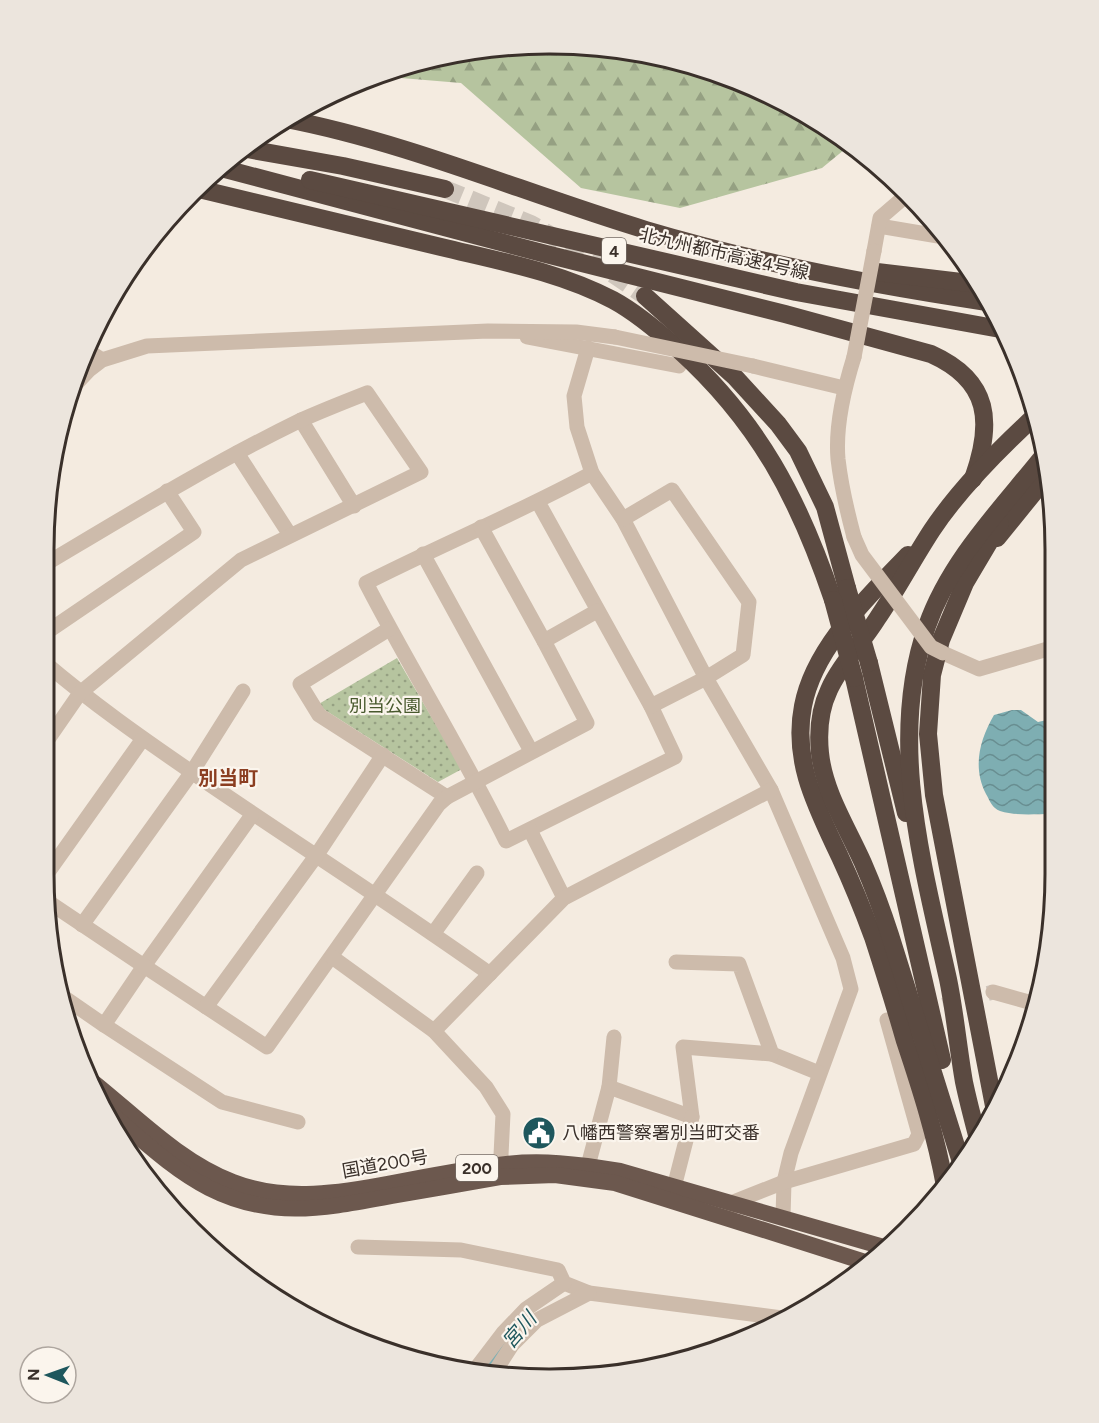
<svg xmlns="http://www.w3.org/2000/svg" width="1099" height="1423" viewBox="0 0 1099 1423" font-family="Figtree,'Noto Sans JP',sans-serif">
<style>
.grass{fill:url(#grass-dots)}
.forest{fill:url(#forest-firs)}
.water{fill:url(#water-waves)}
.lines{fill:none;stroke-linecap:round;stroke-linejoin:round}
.river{stroke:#7eaeb2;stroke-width:24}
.minor-tunnel{stroke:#cfc6bc;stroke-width:15;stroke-dasharray:15 8;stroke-linecap:butt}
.motorway-tunnel{stroke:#cfc6bc;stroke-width:18;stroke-dasharray:18 9;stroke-linecap:butt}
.minor{stroke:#cdbbab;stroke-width:15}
.trunk{stroke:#6c584e;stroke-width:16}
.motorway{stroke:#5b4a41;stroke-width:18}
.minor-bridge{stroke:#cdbbab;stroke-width:15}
.motorway-bridge{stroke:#5b4a41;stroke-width:18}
.labels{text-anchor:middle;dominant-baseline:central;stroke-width:4.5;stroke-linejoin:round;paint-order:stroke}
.shield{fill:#fbf5ed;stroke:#746b64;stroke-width:1.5}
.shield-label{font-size:16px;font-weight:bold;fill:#3a302a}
.street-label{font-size:18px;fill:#3a302a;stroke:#fbf5ed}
.park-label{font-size:18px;fill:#48592d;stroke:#fbf5ed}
.poi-label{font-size:18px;fill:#3a302a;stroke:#fbf5ed;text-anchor:start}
.neighbourhood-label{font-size:20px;font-weight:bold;fill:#8b3e21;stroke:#fbf5ed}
.water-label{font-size:20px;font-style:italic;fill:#1e575d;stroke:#fbf5ed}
.rim{fill:none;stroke:#3a302a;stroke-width:3}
</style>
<defs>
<pattern id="grass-dots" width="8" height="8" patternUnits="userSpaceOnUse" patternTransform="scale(1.5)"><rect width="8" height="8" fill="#b6c49f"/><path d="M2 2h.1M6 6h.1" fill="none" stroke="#95a082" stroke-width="1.8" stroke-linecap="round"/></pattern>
<pattern id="forest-firs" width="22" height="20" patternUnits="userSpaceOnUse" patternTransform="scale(1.5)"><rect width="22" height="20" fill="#b6c49f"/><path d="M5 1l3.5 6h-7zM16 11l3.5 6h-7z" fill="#95a082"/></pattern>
<pattern id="water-waves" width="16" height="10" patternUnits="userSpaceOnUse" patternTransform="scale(1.5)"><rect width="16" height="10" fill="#7eaeb2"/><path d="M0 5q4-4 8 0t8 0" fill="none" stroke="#688e91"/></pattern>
</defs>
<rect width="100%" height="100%" fill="#f4ebe0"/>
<path class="grass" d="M397 658 462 769 438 782 317 705Z"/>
<path class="forest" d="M550 44 649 53 743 82 831 129 850 145 822 168 680 208 581 188 461 83 377 76 451 53Z"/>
<path class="water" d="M1012 710H1021L1038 722 1051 719V814C1035 814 1016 816 1000 811 992 808 990 801 986 794 972 767 980 739 994 715Z"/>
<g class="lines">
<path class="river" d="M484 1372 514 1332"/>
<path class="minor-tunnel" d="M921 1011 993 992"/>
<path class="motorway-tunnel" d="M445 189 531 224 587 256 645 296"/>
<g class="minor">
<path d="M879 226 944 237"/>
<path d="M874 251 880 218 909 193"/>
<path d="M527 337 679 366"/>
<path d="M588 348 574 396 577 427 592 473 623 519 706 678 771 790 843 958 851 989 791 1153 784 1182 783 1217"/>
<path d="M87 350 102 360"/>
<path d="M753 366 844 388"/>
<path d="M72 388 89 370 102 360 147 346 488 331 576 332 615 337"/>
<path d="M301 420 354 506"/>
<path d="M237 453 290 535"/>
<path d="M538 502 651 706 675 757 506 841C463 753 411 670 366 583 441 545 518 513 592 473"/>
<path d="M623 519 672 490 749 602 743 655 706 678 651 706"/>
<path d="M854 537C847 511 841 485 838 459 835 425 844 389 854 357"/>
<path d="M423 554 531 751"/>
<path d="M389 629 300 684 319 715 447 797 587 723 544 641 481 527"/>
<path d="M44 634 194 532 167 491"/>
<path d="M544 641 597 611"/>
<path d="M943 653 979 669 1051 648"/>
<path d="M44 662C92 703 142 738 193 773 292 841 393 905 490 974"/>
<path d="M44 745 80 693 241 560 421 472 367 393C344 402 321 411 299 421 211 464 128 515 44 565"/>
<path d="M252 815 144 966 104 1025 222 1102 298 1122"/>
<path d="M530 830 564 898"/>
<path d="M44 878 142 740"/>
<path d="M47 901 144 966 267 1047 439 804 447 797"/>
<path d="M82 925 192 772 243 691"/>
<path d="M433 934 477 873"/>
<path d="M332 957 434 1031 486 1087 503 1114 500 1176"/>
<path d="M676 962 739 964 772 1054 819 1073"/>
<path d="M993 992 1036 1004"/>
<path d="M59 994 104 1025"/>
<path d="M206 1007 316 856 383 755"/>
<path d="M434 1031 564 898 771 790"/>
<path d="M614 1037 609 1087 692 1117 683 1047 772 1054"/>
<path d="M585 1177 609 1087"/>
<path d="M671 1199 692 1117"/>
<path d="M730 1209 731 1203 784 1182 914 1144 919 1134 887 1020"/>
<path d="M358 1247 461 1250 558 1270 564 1283 589 1293 782 1318"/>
<path d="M474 1371 503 1333 526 1309 564 1283"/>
<path d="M494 1373 512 1345 537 1320 589 1293"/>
</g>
<g class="trunk">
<path d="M93 1082C137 1117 180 1162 233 1182 282 1201 331 1194 381 1185 420 1178 459 1170 498 1165 539 1159 580 1164 620 1171L887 1248"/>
<path d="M103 1107C136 1134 171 1169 209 1188 272 1220 326 1208 392 1196 428 1190 464 1183 500 1177L555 1175 615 1183 868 1263"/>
</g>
<g class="motorway">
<path d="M286 119C410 143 526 194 646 230 757 263 872 285 987 302"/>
<path d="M247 149 343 166 445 189"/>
<path d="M225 169 546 254 785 314 931 354C991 381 993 423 973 479"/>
<path d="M310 180 796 292 1000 329"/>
<path d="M203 190C282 209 361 228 441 247 499 261 560 272 613 300 637 313 658 331 678 349 759 422 799 499 833 600"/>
<path d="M877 272 978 284"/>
<path d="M645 296 734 376 778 424 798 451 825 507 847 588"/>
<path d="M997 538 1049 474"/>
<path d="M908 555C868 597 814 647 803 706 792 762 817 808 840 857 852 883 863 910 873 937 884 971 895 1006 905 1041 921 1089 936 1136 945 1186"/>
<path d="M869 663 906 813"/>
<path d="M854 678 942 1060"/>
<path d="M994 1106 934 795 928 734 932 675 941 640 965 583 1000 524"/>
<path d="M978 1139C973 1120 968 1101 964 1082 958 1048 955 1013 948 979 923 866 887 740 927 626 950 560 1002 508 1044 455"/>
<path d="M961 1162 890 935C882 910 873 886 863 863 847 827 824 792 820 753 818 733 820 709 829 690 840 665 862 643 877 619 897 590 913 559 932 530 960 488 998 450 1035 416"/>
</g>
<g class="minor-bridge">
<path d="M615 337 753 366"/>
<path d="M854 357 874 251"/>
<path d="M854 537 862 555 931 647 943 653"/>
</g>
<g class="motorway-bridge">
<path d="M847 588 869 663"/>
<path d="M833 600 854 678"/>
</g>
</g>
<defs>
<symbol id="civic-disc" viewBox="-11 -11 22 22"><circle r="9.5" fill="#1e575d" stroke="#fbf5ed"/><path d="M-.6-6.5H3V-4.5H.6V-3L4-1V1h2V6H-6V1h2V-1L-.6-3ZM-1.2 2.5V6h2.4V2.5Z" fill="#fff"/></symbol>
</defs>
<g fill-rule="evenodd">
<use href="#civic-disc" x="520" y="1114" width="38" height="38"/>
</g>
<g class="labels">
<g class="shield">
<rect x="602" y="238" width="24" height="26" rx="4.5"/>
<rect x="456" y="1155" width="42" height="26" rx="4.5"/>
</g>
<g class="shield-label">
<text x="614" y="251">4</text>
<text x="477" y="1168">200</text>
</g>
<g class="street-label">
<text transform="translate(724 254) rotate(13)">北九州都市高速4号線</text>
<text transform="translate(385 1164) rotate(-10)">国道200号</text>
</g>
<g class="park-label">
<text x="385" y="706">別当公園</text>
</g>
<g class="poi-label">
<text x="562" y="1133">八幡西警察署別当町交番</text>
</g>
<g class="neighbourhood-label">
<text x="228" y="778">別当町</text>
</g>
<g class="water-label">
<text transform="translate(519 1330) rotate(-49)">宮川</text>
</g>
</g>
<path d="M0 0H1099V1423H0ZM549 54H550A495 495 0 0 1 1045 549V874A495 495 0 0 1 550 1369H549A495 495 0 0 1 54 874V549A495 495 0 0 1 549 54Z" fill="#ece5dd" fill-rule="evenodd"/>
<path class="rim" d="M549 54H550A495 495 0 0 1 1045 549V874A495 495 0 0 1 550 1369H549A495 495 0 0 1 54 874V549A495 495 0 0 1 549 54Z"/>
<g transform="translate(48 1375) rotate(271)"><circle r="28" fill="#fbf5ed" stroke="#aea69f" stroke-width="1.5"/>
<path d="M0-4.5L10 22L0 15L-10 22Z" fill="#1e575d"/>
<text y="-9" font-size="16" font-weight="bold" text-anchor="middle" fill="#3a302a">N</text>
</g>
</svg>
